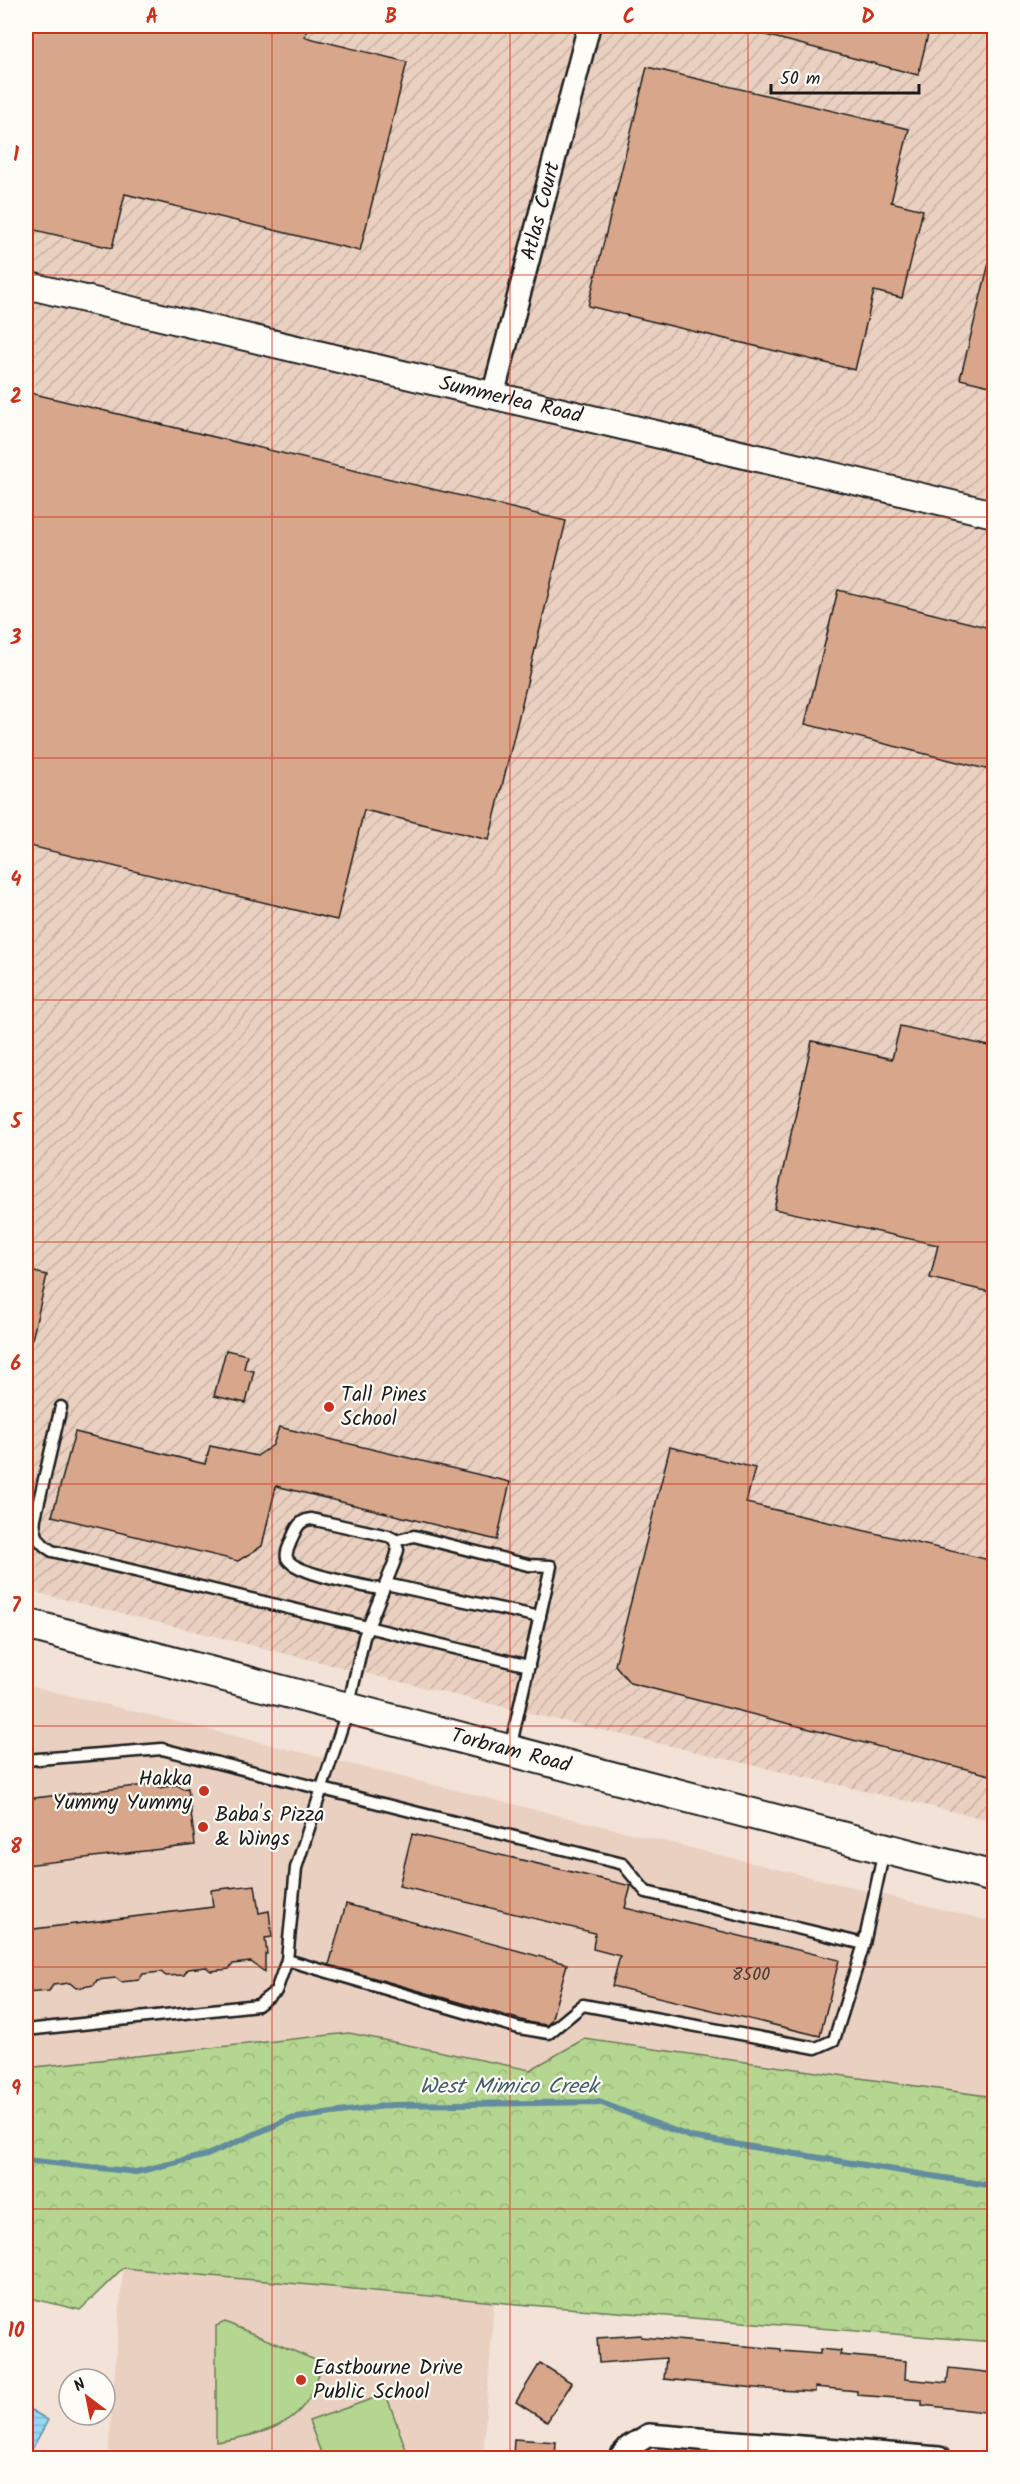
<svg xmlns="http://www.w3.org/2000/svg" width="1020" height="2484" viewBox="0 0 1020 2484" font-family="Kalam,sans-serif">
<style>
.built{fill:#ead0c0}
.industrial{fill:url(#industrial-furrows)}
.green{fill:#b4d690;stroke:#687956;stroke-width:1.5}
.forest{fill:url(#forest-crowns);stroke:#687956;stroke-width:1.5}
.water{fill:url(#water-rules);stroke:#638d9e;stroke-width:1.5}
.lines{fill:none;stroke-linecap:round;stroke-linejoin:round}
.stream{stroke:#638d9e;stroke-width:6}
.building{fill:#d8a78b;stroke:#1c1c1c;stroke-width:1.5}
.service-casing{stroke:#1c1c1c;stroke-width:15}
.minor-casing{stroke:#1c1c1c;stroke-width:26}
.tertiary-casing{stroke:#1c1c1c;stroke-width:30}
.secondary-casing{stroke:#1c1c1c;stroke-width:34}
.service{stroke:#fdfcf7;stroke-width:10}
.minor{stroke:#fdfcf7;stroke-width:21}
.tertiary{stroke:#fdfcf7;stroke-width:26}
.secondary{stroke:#fdfcf7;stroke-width:30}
.grid{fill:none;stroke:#c8321e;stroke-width:1.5;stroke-opacity:0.55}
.poi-dot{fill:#c8321e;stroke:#fdfcf7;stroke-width:2}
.labels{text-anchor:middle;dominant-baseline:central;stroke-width:4.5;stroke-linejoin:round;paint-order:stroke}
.number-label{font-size:18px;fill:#4b3f38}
.street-label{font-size:21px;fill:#1c1c1c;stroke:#fdfcf7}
.poi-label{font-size:21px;fill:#1c1c1c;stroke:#fdfcf7;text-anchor:start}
.water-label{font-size:22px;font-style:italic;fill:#455e68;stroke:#fdfcf7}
.neatline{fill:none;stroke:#c8321e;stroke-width:2}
.grid-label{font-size:20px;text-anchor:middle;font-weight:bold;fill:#c8321e}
</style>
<defs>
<pattern id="industrial-furrows" width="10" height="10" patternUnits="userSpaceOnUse" patternTransform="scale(1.5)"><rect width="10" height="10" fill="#ead0c0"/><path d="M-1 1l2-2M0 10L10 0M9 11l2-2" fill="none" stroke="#c8b2a4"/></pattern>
<pattern id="forest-crowns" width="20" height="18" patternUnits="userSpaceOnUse" patternTransform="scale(1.5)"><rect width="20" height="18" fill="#b4d690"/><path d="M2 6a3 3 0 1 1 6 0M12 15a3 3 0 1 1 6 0" fill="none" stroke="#9ab77c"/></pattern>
<pattern id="water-rules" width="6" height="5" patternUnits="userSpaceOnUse" patternTransform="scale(1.5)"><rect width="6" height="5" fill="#92d9f4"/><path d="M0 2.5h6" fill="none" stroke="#7dbad1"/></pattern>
</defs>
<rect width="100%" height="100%" fill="#f2e2d7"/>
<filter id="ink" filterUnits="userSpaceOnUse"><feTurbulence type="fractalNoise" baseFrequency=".0167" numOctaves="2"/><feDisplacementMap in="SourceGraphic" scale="12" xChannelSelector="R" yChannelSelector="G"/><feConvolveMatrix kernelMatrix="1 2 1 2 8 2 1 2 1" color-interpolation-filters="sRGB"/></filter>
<g filter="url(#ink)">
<g class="built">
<path d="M26 1685 994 1922V2097L584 2039 530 2070 349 2033 26 2068Z"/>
<path d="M123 2268 494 2302 483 2458H108Z"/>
</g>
<path class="industrial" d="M26 26H994V1821L532 1714 26 1590Z"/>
<g class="green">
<path d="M225 2322 322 2363C318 2377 314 2393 304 2405 285 2431 245 2437 216 2442V2326Z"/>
<path d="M386 2394 409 2458H323L309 2421Z"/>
</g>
<path class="forest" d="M349 2033 530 2070 584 2039 994 2097V2342L529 2305 123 2268 80 2310 26 2297V2068Z"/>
<path class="water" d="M26 2407 48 2420 31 2451 26 2448Z"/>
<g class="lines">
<path class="stream" d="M26 2160 136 2172 207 2155 289 2119 391 2105 599 2102 691 2137 994 2186"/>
</g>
<g class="building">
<path d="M26 26H308L305 37 407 62 360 251 125 194 112 248 26 228Z"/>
<path d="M751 26H930L918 75 750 31Z"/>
<path d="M647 67 909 129 891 202 923 210 902 298 874 291 855 370 588 306Z"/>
<path d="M989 263H994V387L960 379Z"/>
<path d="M26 392 566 521 489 840 364 810 337 920 26 845Z"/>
<path d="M838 590 994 629V771L805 724Z"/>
<path d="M900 1026 994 1047V1293L930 1278 938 1245 774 1209 812 1041 892 1059Z"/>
<path d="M26 1270 47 1275 32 1340 26 1339Z"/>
<path d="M226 1350 247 1355 244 1369 254 1371 246 1403 214 1396Z"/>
<path d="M279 1427 510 1482 497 1540 276 1486 262 1546 238 1561 52 1516 75 1432 205 1464 210 1446 257 1456 273 1445Z"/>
<path d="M670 1447 755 1468 746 1503 994 1561V1776L630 1683 615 1665Z"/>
<path d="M154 1784 159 1788 177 1785 183 1789 188 1788 195 1845 26 1865V1799Z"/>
<path d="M412 1834 631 1886 625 1908 839 1960 820 2036 612 1986 620 1956 593 1949 595 1933 399 1886Z"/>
<path d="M255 1885 259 1913 269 1911 272 1937 265 1938 267 1954H265V1972L251 1962 233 1964 229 1969 211 1971 206 1967 188 1969 184 1975 166 1976 161 1972 143 1974 139 1980 121 1982 116 1978 97 1980 94 1985 76 1988 70 1983 53 1985 49 1991 26 1993V1930L213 1907 211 1890Z"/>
<path d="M346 1904 567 1964 551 2021 547 2025 532 2023 329 1965Z"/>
<path d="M641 2335V2337L781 2349V2351L820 2354V2349L841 2351 840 2355 906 2361 905 2379 947 2383 949 2368 994 2373V2413L922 2405V2400L857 2395V2391L815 2387V2392L777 2390 664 2379 666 2358 599 2363 597 2338Z"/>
<path d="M540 2363 572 2383 547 2422 516 2402Z"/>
<path d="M514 2439 556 2442 555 2458H513Z"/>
</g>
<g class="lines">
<defs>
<g id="service">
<path d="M61 1407 35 1518C33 1533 38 1543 52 1551L529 1666"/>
<path d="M395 1541 414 1536 528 1565 551 1566 510 1749"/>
<path d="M386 1584 540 1617"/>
<path d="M26 1760 162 1749 623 1864 646 1892 864 1944 834 2040 816 2048 583 2005 549 2033 519 2028 287 1960"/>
<path d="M864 1944 884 1850"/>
<path d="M26 2030 258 2005 276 1991 287 1960 296 1868 348 1708 364 1637 394 1563 398 1550 394 1539 388 1536 311 1519C300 1520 297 1527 293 1536 291 1543 285 1552 287 1558 293 1574 366 1586 383 1590"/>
</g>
<g id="minor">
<path id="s1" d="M493 395 589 26"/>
<path d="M619 2458 629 2447 649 2435 939 2458"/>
</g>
<g id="tertiary">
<path id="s2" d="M26 285 994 514"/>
</g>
<g id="secondary">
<path id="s3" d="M26 1624 994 1877"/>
</g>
</defs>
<use href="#service" class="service-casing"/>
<use href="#minor" class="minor-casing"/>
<use href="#tertiary" class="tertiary-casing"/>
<use href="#secondary" class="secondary-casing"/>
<use href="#service" class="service"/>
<use href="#minor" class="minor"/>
<use href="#tertiary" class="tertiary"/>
<use href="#secondary" class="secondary"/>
</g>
</g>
<path class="grid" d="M272 26V2458M510 26V2458M748 26V2458M26 275H994M26 517H994M26 758H994M26 1000H994M26 1242H994M26 1484H994M26 1726H994M26 1967H994M26 2209H994"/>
<g class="poi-dot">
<circle cx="329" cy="1407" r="6"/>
<circle cx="204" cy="1791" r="6"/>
<circle cx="203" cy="1827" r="6"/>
<circle cx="301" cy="2380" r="6"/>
</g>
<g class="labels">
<g class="number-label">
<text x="751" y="1975">8500</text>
</g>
<g class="street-label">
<text stroke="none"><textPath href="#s1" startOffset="190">Atlas Court</textPath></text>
<text stroke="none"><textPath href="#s2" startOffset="498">Summerlea Road</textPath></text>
<text stroke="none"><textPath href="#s3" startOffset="501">Torbram Road</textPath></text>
</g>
<g class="poi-label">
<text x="341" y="1395">Tall Pines<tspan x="341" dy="24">School</tspan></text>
<text x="192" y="1779" text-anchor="end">Hakka<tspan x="192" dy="24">Yummy Yummy</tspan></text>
<text x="215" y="1815">Baba's Pizza<tspan x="215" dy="24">&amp; Wings</tspan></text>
<text x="313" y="2368">Eastbourne Drive<tspan x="313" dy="24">Public School</tspan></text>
</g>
<g class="water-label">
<text x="509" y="2087">West Mimico Creek</text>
</g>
</g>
<rect width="1020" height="2484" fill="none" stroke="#fdfcf7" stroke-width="66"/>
<g transform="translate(87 2397) rotate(328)"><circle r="28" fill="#fdfcf7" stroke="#a3a29f" stroke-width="1.5"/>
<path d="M0-4.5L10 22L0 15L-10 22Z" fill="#c8321e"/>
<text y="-9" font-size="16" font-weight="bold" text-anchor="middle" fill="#1c1c1c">N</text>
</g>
<path d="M771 84v9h148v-9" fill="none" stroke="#1c1c1c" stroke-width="3"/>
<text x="780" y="84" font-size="18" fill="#1c1c1c" stroke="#fdfcf7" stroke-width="4.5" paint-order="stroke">50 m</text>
<rect x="33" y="33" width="954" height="2418" class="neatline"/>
<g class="grid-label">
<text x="152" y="23">A</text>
<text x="391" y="23">B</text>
<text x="629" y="23">C</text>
<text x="868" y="23">D</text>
<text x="16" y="161">1</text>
<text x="16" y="403">2</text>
<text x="16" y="644">3</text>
<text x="16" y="886">4</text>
<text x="16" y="1128">5</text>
<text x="16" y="1370">6</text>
<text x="16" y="1612">7</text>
<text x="16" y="1853">8</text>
<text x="16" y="2095">9</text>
<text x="16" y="2337">10</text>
</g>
</svg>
